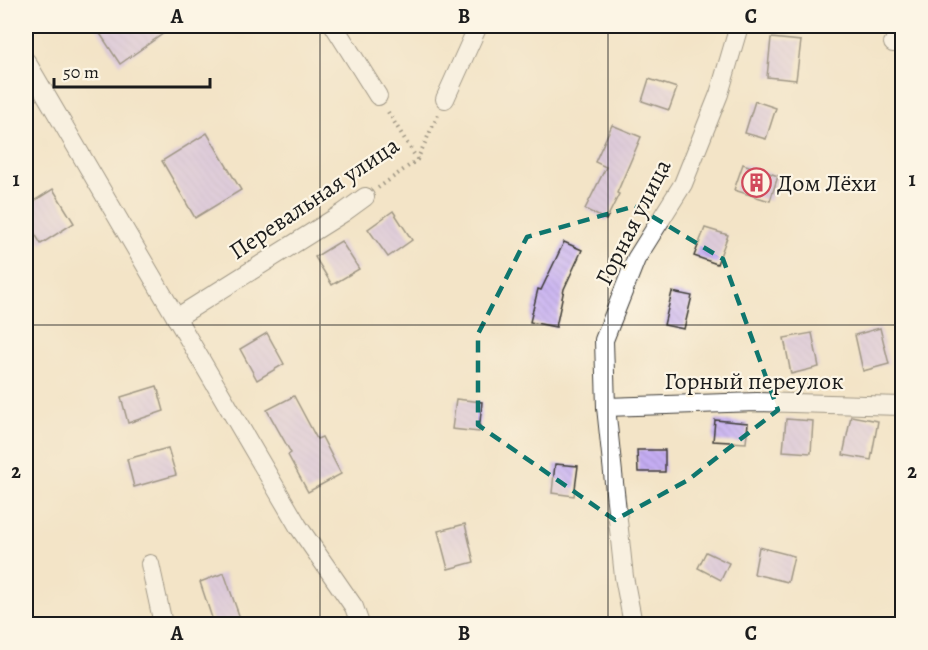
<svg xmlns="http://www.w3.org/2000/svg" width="928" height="650" viewBox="0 0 928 650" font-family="Alegreya,serif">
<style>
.building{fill:url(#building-back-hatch)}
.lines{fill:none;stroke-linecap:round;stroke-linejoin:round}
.minor-casing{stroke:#3c3a36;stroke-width:20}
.path{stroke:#3c3a36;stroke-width:4;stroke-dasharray:1.5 4.5;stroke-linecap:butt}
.minor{stroke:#fff;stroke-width:18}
.marked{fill:none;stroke:#0f766e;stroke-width:4.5;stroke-dasharray:12 8;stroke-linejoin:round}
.grid{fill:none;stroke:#1c1c1c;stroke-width:1.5;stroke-opacity:0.55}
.labels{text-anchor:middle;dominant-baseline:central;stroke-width:4.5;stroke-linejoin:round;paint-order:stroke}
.poi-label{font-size:24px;fill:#1c1c1c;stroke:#fcf5e5;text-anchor:start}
.street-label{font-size:24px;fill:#1c1c1c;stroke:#fcf5e5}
.neatline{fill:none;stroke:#1c1c1c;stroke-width:2}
.grid-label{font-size:20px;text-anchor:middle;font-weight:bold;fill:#1c1c1c}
</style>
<defs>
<pattern id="building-back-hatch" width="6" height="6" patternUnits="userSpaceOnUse" patternTransform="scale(1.5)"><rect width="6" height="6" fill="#c5adf3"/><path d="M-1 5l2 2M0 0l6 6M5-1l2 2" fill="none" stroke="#a994d0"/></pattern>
</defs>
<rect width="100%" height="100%" fill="#fcf5e5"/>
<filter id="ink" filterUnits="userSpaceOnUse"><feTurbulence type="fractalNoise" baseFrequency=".0167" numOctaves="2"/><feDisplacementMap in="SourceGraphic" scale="12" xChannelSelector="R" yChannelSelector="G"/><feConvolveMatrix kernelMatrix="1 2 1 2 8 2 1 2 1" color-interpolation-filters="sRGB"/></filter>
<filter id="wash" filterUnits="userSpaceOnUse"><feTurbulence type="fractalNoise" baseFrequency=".008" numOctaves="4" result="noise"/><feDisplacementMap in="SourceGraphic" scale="24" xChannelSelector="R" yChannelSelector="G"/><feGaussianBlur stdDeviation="1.35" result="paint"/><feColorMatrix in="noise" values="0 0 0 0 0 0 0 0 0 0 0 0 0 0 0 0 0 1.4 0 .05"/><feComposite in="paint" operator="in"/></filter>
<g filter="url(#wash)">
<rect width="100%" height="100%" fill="#f3e4c7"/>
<g id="blocks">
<g class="building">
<path d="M95 26H174L120 64Z"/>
<path d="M771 38 801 41 796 80 767 77Z"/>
<path d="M649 79 677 88 669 110 642 101Z"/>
<path d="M755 101 776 108 766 139 745 133Z"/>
<path d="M612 125 641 137 617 193 619 194 606 220 585 209 606 167 595 162Z"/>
<path d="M207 133 241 190 195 218 162 161Z"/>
<path d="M743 164 778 176 770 201 734 190Z"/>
<path d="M53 189 74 223 41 244 26 219V206Z"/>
<path d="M393 211 412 240 388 257 368 229Z"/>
<path d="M705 228 728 235 717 264 694 256Z"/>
<path d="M341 241 359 269 332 285 315 257Z"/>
<path d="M564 242 582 250 564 289 556 327 530 322 538 289 541 290Z"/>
<path d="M672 292 692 296 684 329 664 325Z"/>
<path d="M880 328 889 364 863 371 855 335Z"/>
<path d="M267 333 284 364 257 380 240 349Z"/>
<path d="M812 333 819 367 791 374 784 338Z"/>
<path d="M157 386 164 411 128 423 121 397Z"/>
<path d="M294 396 317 439 322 437 341 474 308 492 288 455 291 453 267 410Z"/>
<path d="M456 399 482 402 479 432 452 429Z"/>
<path d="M851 416 878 421 871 460 843 455Z"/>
<path d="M786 419 813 421 811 453 783 451Z"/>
<path d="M715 420 748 423 746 443 713 441Z"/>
<path d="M168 448 176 475 134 487 127 459Z"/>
<path d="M637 450H665V472H638Z"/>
<path d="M555 464 578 466 574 496 552 493Z"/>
<path d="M465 524 474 562 448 569 438 531Z"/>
<path d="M759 547 794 556 788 582 754 574Z"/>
<path d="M706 552 729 563 721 580 698 568Z"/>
<path d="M224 573 241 621 231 624H214L200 582Z"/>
</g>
</g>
</g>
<g filter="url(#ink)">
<use href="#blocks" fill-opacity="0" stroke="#3c3a36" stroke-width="1.5"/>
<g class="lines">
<defs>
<g id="minor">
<path d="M334 26 378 96"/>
<path d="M893 43 902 42"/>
<path d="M26 61 298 526 354 607 360 624"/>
<path d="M445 99 478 26"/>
<path d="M176 318 343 213 365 197"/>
<path d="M606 407 757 402 902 406"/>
<path d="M150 564 163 624"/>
<path d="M633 624 624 577 606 407 604 340 636 259 683 184 719 94 739 26"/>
</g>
</defs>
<use href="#minor" class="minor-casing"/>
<g class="path">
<path d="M388 112 417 159"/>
<path d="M378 188 417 160 438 115"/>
</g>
<use href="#minor" class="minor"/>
</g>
</g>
<path d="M0 0H928V650H0ZM635 206 723 259 778 410 688 480 615 520 478 425V334L527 237Z" fill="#f3e4c7" fill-opacity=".55" fill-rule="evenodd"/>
<path class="marked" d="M635 206 723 259 778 410 688 480 615 520 478 425V334L527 237Z"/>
<path class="grid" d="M320 26V624M608 26V624M26 325H902"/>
<defs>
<symbol id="building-ring" viewBox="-11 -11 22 22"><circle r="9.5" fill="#fcf5e5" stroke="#d1495b" stroke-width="1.5"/><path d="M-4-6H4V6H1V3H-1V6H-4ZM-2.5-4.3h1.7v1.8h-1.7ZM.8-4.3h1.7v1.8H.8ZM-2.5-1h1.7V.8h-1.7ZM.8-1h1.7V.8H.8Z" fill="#d1495b"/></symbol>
</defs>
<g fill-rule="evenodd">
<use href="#building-ring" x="740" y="166" width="33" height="33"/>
</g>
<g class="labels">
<g class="poi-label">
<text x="777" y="183">Дом Лёхи</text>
</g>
<g class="street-label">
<text transform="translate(314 198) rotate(-34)">Перевальная улица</text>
<text transform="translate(633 222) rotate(-63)">Горная улица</text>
<text x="754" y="381">Горный переулок</text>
</g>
</g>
<rect width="928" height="650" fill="none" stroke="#fcf5e5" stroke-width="66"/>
<path d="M54 78v9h156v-9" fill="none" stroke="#1c1c1c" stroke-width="3"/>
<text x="63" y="78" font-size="18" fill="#1c1c1c" stroke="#fcf5e5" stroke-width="4.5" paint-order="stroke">50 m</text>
<rect x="33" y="33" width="862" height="584" class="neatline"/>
<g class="grid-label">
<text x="177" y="23">A</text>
<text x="464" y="23">B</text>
<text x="751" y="23">C</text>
<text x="16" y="186">1</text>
<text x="912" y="186">1</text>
<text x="16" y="478">2</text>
<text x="912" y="478">2</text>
<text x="177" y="640">A</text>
<text x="464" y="640">B</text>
<text x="751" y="640">C</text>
</g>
</svg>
